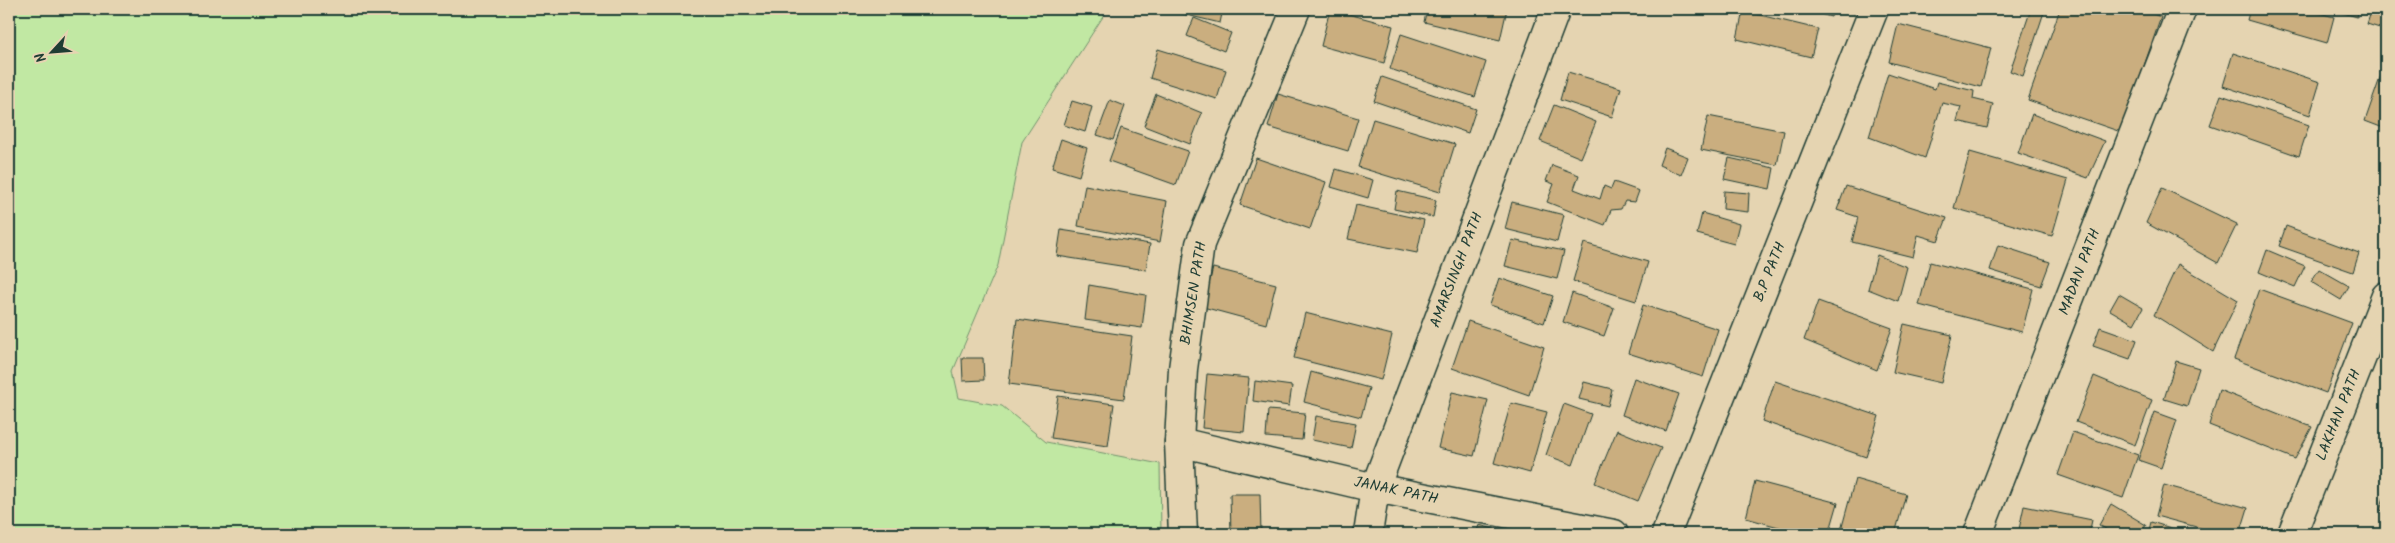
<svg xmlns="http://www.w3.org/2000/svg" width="2395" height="543" viewBox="0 0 2395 543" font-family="Kalam,sans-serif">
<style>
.green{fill:#c1e8a3;stroke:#70926c}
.building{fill:#caae7f;stroke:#1f3d34}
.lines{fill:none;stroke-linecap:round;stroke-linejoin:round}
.street-casing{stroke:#1f3d34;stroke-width:31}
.street{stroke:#e5d4b1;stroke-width:28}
.labels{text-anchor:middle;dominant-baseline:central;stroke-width:4;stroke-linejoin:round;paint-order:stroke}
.street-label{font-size:15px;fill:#1f3d34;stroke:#e5d4b1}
</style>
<rect width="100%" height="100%" fill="#e5d4b1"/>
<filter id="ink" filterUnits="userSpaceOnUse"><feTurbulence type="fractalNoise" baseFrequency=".02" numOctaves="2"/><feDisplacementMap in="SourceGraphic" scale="10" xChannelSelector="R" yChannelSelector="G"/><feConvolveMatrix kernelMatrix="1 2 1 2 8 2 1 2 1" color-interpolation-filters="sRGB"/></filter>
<g filter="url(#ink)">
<path class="green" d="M9 9H1108L1022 142 998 265 953 371 959 398 1002 406 1046 442 1160 464 1161 534H9Z"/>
<g class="building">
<path d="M1162 9H1223L1220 23Z"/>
<path d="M1330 9 1393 26 1384 63 1321 46Z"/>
<path d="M1427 9H1507L1500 40 1424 22Z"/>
<path d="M1802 9H1833L1831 17Z"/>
<path d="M2031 9H2045L2023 76 2010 71Z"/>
<path d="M2060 9H2140L2161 17 2121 132 2028 100Z"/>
<path d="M2250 9H2305L2334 17 2327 43 2247 20Z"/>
<path d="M2330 9H2359L2357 17Z"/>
<path d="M2372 9H2386V30L2367 24Z"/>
<path d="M1743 11 1818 29 1811 57 1737 39Z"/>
<path d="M1194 18 1231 33 1224 51 1187 36Z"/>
<path d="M1898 24 1991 48 1981 87 1889 62Z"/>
<path d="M1401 34 1486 62 1475 97 1390 69Z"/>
<path d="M1158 49 1226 70 1217 99 1150 78Z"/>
<path d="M2233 53 2320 82 2310 115 2223 86Z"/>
<path d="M2386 61V129L2365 121Z"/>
<path d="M1568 72 1621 88 1612 117 1560 100Z"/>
<path d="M1888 73 1935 89 1937 82 1974 91 1973 99 1993 104 1987 128 1957 121 1961 107 1942 103 1925 158 1869 137Z"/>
<path d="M1382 77 1476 109 1468 133 1374 101Z"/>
<path d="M1156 94 1202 113 1190 144 1144 126Z"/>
<path d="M1278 94 1358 118 1348 151 1268 127Z"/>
<path d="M2221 95 2309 125 2299 156 2210 125Z"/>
<path d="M1110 100 1125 106 1113 140 1097 135Z"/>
<path d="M1072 101 1092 107 1085 132 1064 125Z"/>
<path d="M1554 105 1596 122 1581 158 1540 141Z"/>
<path d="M2032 114 2105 141 2088 178 2018 153Z"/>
<path d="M1708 116 1784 131 1777 165 1701 150Z"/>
<path d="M1373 119 1455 144 1440 192 1358 167Z"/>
<path d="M1121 128 1188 151 1176 185 1109 161Z"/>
<path d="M1061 139 1087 148 1079 176 1052 168Z"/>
<path d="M1665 148 1688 157 1681 175 1659 165Z"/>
<path d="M1970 152 2068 180 2052 236 1954 208Z"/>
<path d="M1256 158 1326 182 1310 229 1240 205Z"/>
<path d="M1729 158 1774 168 1770 189 1724 179Z"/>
<path d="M1552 165 1579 175 1574 189 1600 199 1604 186 1611 189 1614 182 1639 191 1635 202 1625 201 1621 209 1611 210 1605 225 1547 202 1554 184 1546 181Z"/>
<path d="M1336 169 1373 180 1368 198 1331 187Z"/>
<path d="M1085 185 1167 201 1160 242 1078 226Z"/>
<path d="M1846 186 1947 218 1938 241 1918 235 1913 257 1852 242 1858 217 1837 210Z"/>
<path d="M2162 188 2237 224 2218 263 2146 223Z"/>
<path d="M1397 191 1436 200 1433 217 1394 209Z"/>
<path d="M1724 191 1749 193 1748 212 1723 209Z"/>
<path d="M1512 202 1564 215 1557 242 1505 229Z"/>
<path d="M1356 205 1424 220 1417 253 1348 239Z"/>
<path d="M1702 213 1739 224 1734 244 1697 234Z"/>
<path d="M2286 226 2359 253 2353 272 2279 246Z"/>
<path d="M1061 230 1150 244 1146 270 1057 256Z"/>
<path d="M1512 240 1564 251 1557 279 1505 266Z"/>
<path d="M1584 243 1648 262 1636 301 1573 281Z"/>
<path d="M1998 245 2050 262 2041 286 1990 270Z"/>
<path d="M2267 250 2305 266 2295 287 2259 272Z"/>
<path d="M1877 255 1907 267 1898 301 1868 289Z"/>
<path d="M1930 262 2033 289 2022 332 1919 305Z"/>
<path d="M2178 264 2238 300 2213 352 2154 315Z"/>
<path d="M1213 268 1276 284 1266 324 1203 307Z"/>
<path d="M2319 269 2349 286 2341 300 2311 282Z"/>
<path d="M1499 278 1553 296 1544 323 1490 305Z"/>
<path d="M1089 285 1146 295 1142 328 1085 320Z"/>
<path d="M2259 289 2352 323 2326 393 2234 359Z"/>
<path d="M1572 293 1614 308 1604 336 1563 322Z"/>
<path d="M2119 294 2143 308 2134 324 2110 310Z"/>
<path d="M1818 301 1892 328 1877 370 1804 340Z"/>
<path d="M1643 305 1718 329 1703 377 1628 353Z"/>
<path d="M1305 313 1392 335 1381 380 1294 358Z"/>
<path d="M1017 319 1132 336 1124 399 1009 384Z"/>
<path d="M1468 321 1544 347 1529 395 1452 368Z"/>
<path d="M1904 324 1952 335 1941 383 1893 372Z"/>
<path d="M2100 327 2137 340 2130 359 2093 346Z"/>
<path d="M962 358H983L984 380 963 381Z"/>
<path d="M2176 361 2199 368 2187 406 2164 399Z"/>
<path d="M1311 372 1369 388 1361 417 1304 402Z"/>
<path d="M1207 374 1249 378 1244 432 1202 428Z"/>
<path d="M2094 376 2152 400 2135 445 2076 422Z"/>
<path d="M1634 378 1679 394 1666 431 1622 415Z"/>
<path d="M1255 381 1292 386 1289 406 1253 401Z"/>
<path d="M1775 381 1879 416 1866 457 1762 421Z"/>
<path d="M1584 382 1612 389 1608 406 1579 399Z"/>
<path d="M2219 390 2312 427 2295 459 2209 425Z"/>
<path d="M1452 392 1488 400 1474 456 1438 448Z"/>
<path d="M1058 396 1114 404 1108 446 1051 438Z"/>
<path d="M1511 403 1547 412 1530 473 1494 463Z"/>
<path d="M1564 404 1591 414 1573 465 1546 455Z"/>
<path d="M1268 410 1305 413 1302 440 1266 437Z"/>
<path d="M2155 412 2177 420 2161 468 2138 460Z"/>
<path d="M1316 416 1356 423 1351 448 1312 440Z"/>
<path d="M1617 430 1661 448 1638 501 1595 483Z"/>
<path d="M2073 432 2138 455 2123 498 2058 475Z"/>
<path d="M1855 479 1906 494 1895 534H1840Z"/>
<path d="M1755 481 1838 503 1829 534H1804L1746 518Z"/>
<path d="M2164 485 2248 508 2240 534H2222L2156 516Z"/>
<path d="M2386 491V512L2380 510Z"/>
<path d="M1230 494H1260L1261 534H1231Z"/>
<path d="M2111 504 2146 525 2141 534H2114L2099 525Z"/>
<path d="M2024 506 2092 520 2089 534H2018Z"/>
<path d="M2151 522 2191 534H2148Z"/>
<path d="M1479 525 1512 534H1476Z"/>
<path d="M2373 530 2386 534H2372Z"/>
</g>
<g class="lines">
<defs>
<g id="street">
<path d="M1179 442 1375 488 1614 534"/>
<path d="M1183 534 1179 442 1183 369 1200 244 1296 9"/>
<path d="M1368 534 1375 488 1556 9"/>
<path d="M1666 534 1874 9"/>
<path d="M1978 534 2182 9"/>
<path d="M2292 534 2386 296"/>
</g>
</defs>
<use href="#street" class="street-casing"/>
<use href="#street" class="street"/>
</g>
</g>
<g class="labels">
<g class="street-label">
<text transform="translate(1457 270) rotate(-69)">AMARSINGH PATH</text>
<text transform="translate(1770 272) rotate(-68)">B.P PATH</text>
<text transform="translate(2080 272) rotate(-69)">MADAN PATH</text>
<text transform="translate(1194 293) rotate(-81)">BHIMSEN PATH</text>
<text transform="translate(2339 415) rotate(-68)">LAKHAN PATH</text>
<text transform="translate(1396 491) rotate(12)">JANAK PATH</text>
</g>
</g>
<rect width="2395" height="543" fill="none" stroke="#e5d4b1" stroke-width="30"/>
<rect x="15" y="15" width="2365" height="513" fill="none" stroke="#1f3d34" stroke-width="2" filter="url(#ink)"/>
<g transform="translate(52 52) rotate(244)" stroke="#e5d4b1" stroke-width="4" paint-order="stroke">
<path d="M0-4L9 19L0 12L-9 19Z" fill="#1f3d34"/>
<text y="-8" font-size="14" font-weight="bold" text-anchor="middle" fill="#1f3d34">N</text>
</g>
</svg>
